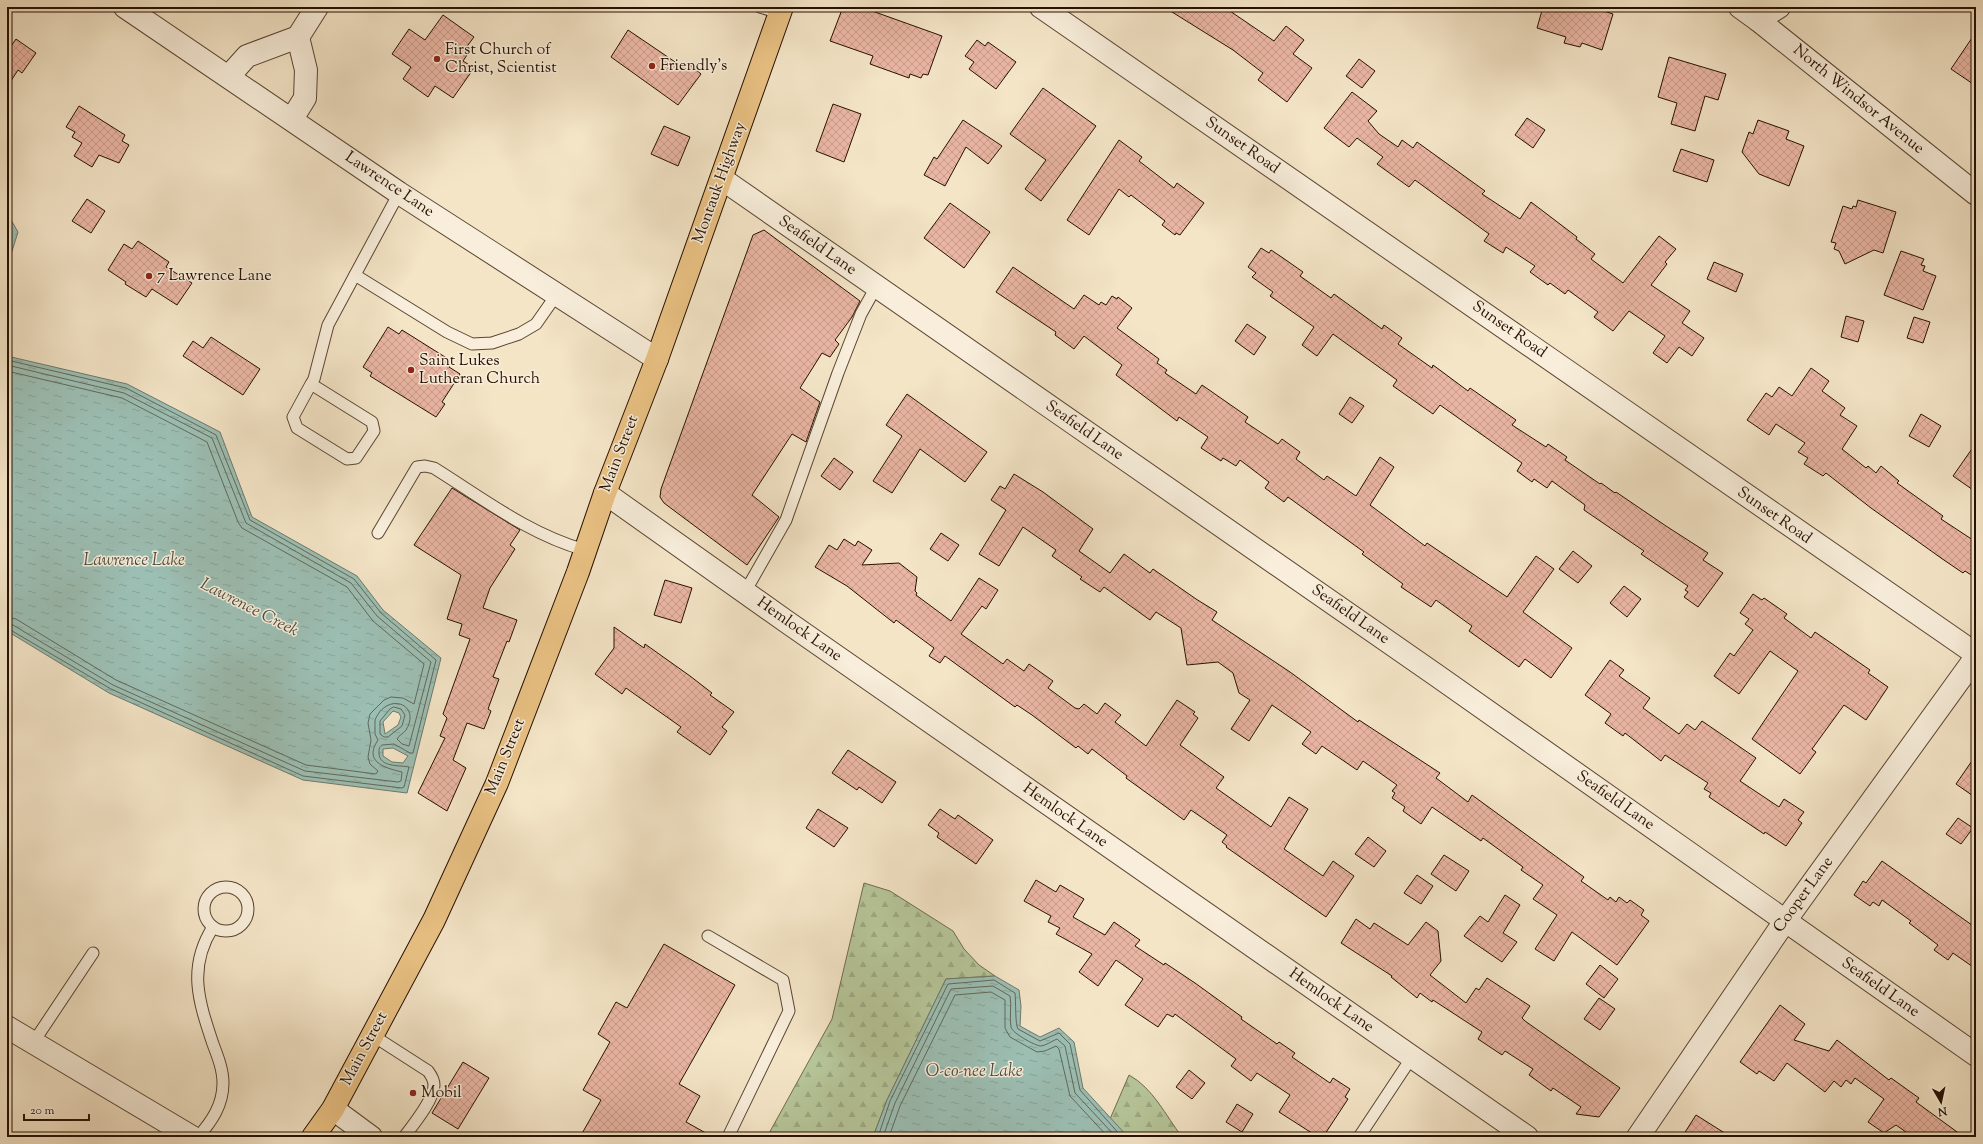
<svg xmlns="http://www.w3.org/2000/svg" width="1983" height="1144" viewBox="0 0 1983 1144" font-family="'Sorts Mill Goudy',serif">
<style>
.forest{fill:url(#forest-firs);stroke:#6e6b4d}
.water{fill:url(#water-ripples);stroke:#6d796c;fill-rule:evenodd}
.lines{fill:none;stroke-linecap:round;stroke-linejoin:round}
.shore{stroke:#61685a;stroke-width:1}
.building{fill:url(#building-cross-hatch);stroke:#261001}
.service-casing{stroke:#5a4532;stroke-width:13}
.minor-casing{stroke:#5a4532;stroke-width:24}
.primary-casing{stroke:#261001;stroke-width:24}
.service{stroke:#f8eedb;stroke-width:11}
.minor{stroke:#f8eedb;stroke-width:22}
.primary{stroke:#eac284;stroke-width:22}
.poi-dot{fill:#8f2418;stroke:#f8eedb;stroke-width:1.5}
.labels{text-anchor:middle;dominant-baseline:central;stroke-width:3;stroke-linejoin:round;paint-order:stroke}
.poi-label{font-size:16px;fill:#261001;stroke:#f8eedb;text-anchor:start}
.street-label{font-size:16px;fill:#261001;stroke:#f8eedb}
.water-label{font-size:17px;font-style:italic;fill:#4f4d40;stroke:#f8eedb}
</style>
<defs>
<pattern id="forest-firs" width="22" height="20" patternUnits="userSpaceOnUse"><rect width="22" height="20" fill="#b6c699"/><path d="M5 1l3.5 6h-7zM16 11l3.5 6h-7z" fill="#9ca982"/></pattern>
<pattern id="water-ripples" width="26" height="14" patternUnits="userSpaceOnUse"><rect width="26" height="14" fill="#9cbfb4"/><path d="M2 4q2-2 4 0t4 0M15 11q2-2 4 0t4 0" fill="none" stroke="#86a399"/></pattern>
<pattern id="building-cross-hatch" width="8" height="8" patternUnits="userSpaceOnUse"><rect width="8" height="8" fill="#eab6a4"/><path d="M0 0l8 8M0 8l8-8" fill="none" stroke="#c99b8b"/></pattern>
</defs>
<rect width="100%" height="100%" fill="#f4e5c7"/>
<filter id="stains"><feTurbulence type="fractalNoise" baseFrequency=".005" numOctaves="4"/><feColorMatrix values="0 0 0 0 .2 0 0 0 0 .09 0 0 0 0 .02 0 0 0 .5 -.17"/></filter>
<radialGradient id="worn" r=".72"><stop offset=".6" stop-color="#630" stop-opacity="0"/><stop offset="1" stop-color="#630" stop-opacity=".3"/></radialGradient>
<g class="forest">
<path d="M864 883 890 891 953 931 964 949 979 965 995 976 946 979 887 1100 873 1137H767L832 1019Z"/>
<path d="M1129 1075C1153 1088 1166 1116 1182 1137H1127L1110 1119Z"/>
</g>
<g class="water">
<path d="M7 213 18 232 7 267Z"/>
<path d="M7 356 127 384 220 432 252 517 357 576 383 610 441 658 407 793 303 780 109 693 7 631ZM393 711 399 713 401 717 398 725 385 734 383 722ZM393 748 408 756 403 763 392 762 383 756V749Z"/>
<path d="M995 976 1019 990 1021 1006 1020 1026 1040 1037 1059 1028 1074 1042 1083 1088 1128 1137H873L887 1100 946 979Z"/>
</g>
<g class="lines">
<g class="shore">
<path d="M7 360 126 388 216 435 250 520 354 579 381 613 436 660 413 753H410L394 744 382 745C379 747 379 749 379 753 379 768 401 765 409 767L404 787 402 788 303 776 111 689 7 628"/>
<path d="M7 365 124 393 212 438 246 523 351 583 377 616 431 662 409 746 402 744 397 739C399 735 403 734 406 730 422 704 387 691 375 720V734L378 740C363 762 385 768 402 772L401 781 398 782 305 771 113 685 13 625 7 623"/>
<path d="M7 371 122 398 207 442 238 522 242 528 347 587 373 621 424 664 414 704 403 698 391 697 384 700 370 714 368 723 371 740 368 757 370 764 378 771 376 774 306 765 116 680 16 619 7 617"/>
<path d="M394 707 401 709 405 715 402 726 388 737H384L380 734V721L390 709Z"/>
<path d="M878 1137 890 1101 948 984 994 980 1015 993C1016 1001 1015 1024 1018 1029L1040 1041 1059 1033 1070 1044 1080 1090 1122 1137"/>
<path d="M883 1137 895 1103 951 989 993 986 1010 996C1012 1006 1009 1018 1011 1027 1012 1033 1034 1045 1040 1046 1045 1046 1052 1041 1057 1039L1065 1046 1075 1093 1116 1137"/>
<path d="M889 1137 900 1106 955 995 991 992 1005 1000V1028L1010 1037 1037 1052 1045 1051 1056 1046 1059 1049 1070 1096 1108 1137"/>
</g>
</g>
<g class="building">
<path d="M843 7H861L942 36 928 75 923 74 921 78 910 74 909 78 870 64 873 56 830 41Z"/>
<path d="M1164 7H1224L1274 41 1286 26 1304 40 1293 54 1312 68 1287 102 1258 80 1263 73 1233 50Z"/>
<path d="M1543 7H1591L1613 14 1602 50 1582 43 1580 47 1564 43 1566 37 1537 28Z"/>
<path d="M443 15 474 37 465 49 469 52 463 61 474 68 453 98 435 86 428 97 403 79 411 67 392 54 409 29 425 40Z"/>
<path d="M628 30 684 68 688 63 701 74 678 105 611 57Z"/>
<path d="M1976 32V86L1951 69Z"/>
<path d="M16 39 36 53 22 73 18 70 7 87V52Z"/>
<path d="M977 40 985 46 988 42 1016 62 996 89 969 69 974 62 965 56Z"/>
<path d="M1669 57 1726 74 1718 100 1705 96 1695 131 1671 124 1677 103 1658 97Z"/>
<path d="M1359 59 1375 71 1362 88 1346 76Z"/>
<path d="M1043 88 1096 126 1041 201 1025 189 1046 160 1010 134Z"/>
<path d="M1352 92 1377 111 1368 121 1379 134 1398 147 1402 140 1413 148 1417 142 1485 191 1482 194 1520 219 1531 202 1577 237 1576 239 1595 254 1591 259 1623 283 1659 236 1676 249 1665 262 1667 264 1651 285 1690 311 1682 323 1704 338 1692 356 1679 347 1667 363 1653 353 1665 336 1629 311 1613 331 1594 317 1598 312 1568 290 1565 294 1550 283 1548 285 1530 272 1535 266 1506 247 1503 253 1484 241 1489 234 1415 180 1409 187 1377 164 1383 157 1357 138 1349 147 1324 128Z"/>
<path d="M833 104 861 114 844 162 816 151Z"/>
<path d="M79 106 125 135 122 141 129 145 119 163 99 155 92 167 74 156 82 143 72 137 75 132 66 127Z"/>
<path d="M1527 118 1545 130 1533 148 1515 135Z"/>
<path d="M963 120 1002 146 988 164 966 147 945 186 924 175 934 157 937 159Z"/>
<path d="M1758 120 1789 131 1786 139 1804 146 1789 186 1759 174 1742 152 1749 132 1753 134Z"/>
<path d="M664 126 690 137 678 166 651 154Z"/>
<path d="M1119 140 1142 157 1139 161 1174 188 1177 183 1204 203 1180 235 1176 233 1175 235 1162 225 1165 221 1131 195 1129 197 1119 189 1089 235 1067 220Z"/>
<path d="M1681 149 1714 160 1707 182 1673 171Z"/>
<path d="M87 199 105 211 91 233 72 221Z"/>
<path d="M1858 200 1896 212 1883 253 1874 250 1845 264 1839 251 1834 249 1836 243 1831 242 1843 206 1852 209 1853 206 1856 207Z"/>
<path d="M950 203 990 232 964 268 924 238Z"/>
<path d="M764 230 860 301 852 317 835 340 839 344 830 357 822 353 800 388 820 402 806 442 792 434 752 495 779 517 747 565 664 503 660 497 661 489 753 235Z"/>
<path d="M138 241 169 262 166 267 192 283 177 305 152 289 146 297 125 284 126 282 108 270 124 244 132 249Z"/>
<path d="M1261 248 1269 253 1271 250 1283 258 1303 272 1300 276 1331 298 1334 294 1382 329 1384 325 1402 338 1398 344 1432 368 1433 365 1468 391 1470 388 1516 420 1512 425 1546 447 1548 444 1567 457 1565 460 1600 484 1601 483 1615 493 1616 492 1666 526 1708 553 1703 560 1723 573 1698 607 1684 597 1688 592 1685 590 1688 586 1641 554 1644 551 1584 510 1585 505 1552 481 1547 488 1534 479 1532 482 1517 471 1522 463 1440 405 1433 414 1393 386 1397 380 1333 334 1317 356 1302 345 1314 327 1270 296 1273 292 1252 277 1256 273 1248 267Z"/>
<path d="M1901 251 1924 259 1921 265 1925 266 1923 271 1936 276 1923 310 1884 295Z"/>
<path d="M1714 262 1743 274 1736 292 1707 279Z"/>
<path d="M1013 267 1074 309 1084 295 1099 305 1101 302 1106 305 1112 296 1117 299 1118 297 1132 308 1117 328 1159 359 1157 363 1167 370 1165 373 1196 394 1202 385 1248 417 1245 422 1278 444 1282 439 1300 452 1296 459 1324 480 1327 476 1356 496 1380 457 1394 467 1370 505 1425 546 1427 543 1507 597 1536 556 1554 569 1523 612 1572 648 1551 678 1525 659 1519 667 1469 631 1472 626 1436 600 1431 607 1401 587 1403 584 1362 554 1364 552 1288 497 1284 502 1265 488 1269 482 1240 460 1236 466 1223 458 1221 461 1201 448 1208 437 1179 417 1177 421 1116 375 1122 365 1084 336 1074 349 1055 335 1056 332 996 292Z"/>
<path d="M1846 316 1864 321 1858 342 1841 337Z"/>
<path d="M1914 317 1930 322 1923 343 1907 338Z"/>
<path d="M1247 324 1266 337 1254 355 1235 341Z"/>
<path d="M388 327 399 334 402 330 453 362 449 367 460 374 442 402 445 404 436 417 370 376 372 373 363 367Z"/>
<path d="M211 337 260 369 243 395 183 356 193 341 203 348Z"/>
<path d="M1811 368 1829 381 1822 391 1845 408 1840 415 1857 426 1842 449 1866 468 1868 466 1876 473 1881 466 1899 481 1897 483 1943 516 1941 519 1976 542V578L1965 571 1963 573 1941 558 1871 508 1826 473 1823 476 1804 464 1808 458 1798 452 1805 443 1776 424 1769 435 1747 420 1766 393 1772 397 1779 387 1792 396Z"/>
<path d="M907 394 987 452 965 482 920 449 892 493 873 481 902 436 886 425Z"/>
<path d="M1350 397 1364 406 1352 423 1339 414Z"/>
<path d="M1921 414 1941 426 1929 447 1909 436Z"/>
<path d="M1976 443V492L1953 476Z"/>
<path d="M834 458 853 472 840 490 821 476Z"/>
<path d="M1014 474 1043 492 1093 529 1079 551 1110 573 1124 554 1150 573 1153 569 1196 599 1217 612 1212 620 1290 672 1358 722 1359 720 1440 773 1436 778 1468 802 1472 795 1584 877 1581 881 1608 900 1610 897 1616 902 1619 897 1627 903 1630 900 1644 910 1641 915 1649 921 1617 965 1572 932 1554 961 1535 949 1557 915 1533 899 1543 885 1521 870 1523 867 1483 838 1481 841 1432 807 1421 824 1403 811 1405 807 1392 798 1395 793 1392 791 1397 785 1363 761 1357 770 1322 746 1316 754 1302 744 1311 732 1272 705 1249 741 1231 729 1250 700 1239 693 1233 673 1218 662 1187 665 1181 628 1156 612 1150 620 1104 587 1100 592 1080 579 1082 577 1052 556 1056 550 1023 527 999 566 979 554 1006 510 991 500 1000 486 1005 489Z"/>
<path d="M452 488 520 530 510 545 515 549 490 588 483 608 517 620 509 642 507 641 493 677 499 679 488 709 491 711 484 729 467 723 453 760 466 768 447 811 418 793 445 738 440 736 447 718 443 714 470 639 459 635 462 624 447 619 461 575 414 545Z"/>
<path d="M941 533 959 545 948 561 930 549Z"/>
<path d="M844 539 855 546 858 541 872 550 862 565 899 563 917 577 915 591 917 593 916 595 951 621 979 578 998 590 986 609 982 606 961 634 1003 664 1007 659 1024 671 1029 664 1053 681 1048 688 1075 708 1079 709 1084 704 1097 714 1105 703 1121 715 1115 722 1146 746 1177 700 1195 712 1193 714 1198 718 1180 745 1224 777 1216 788 1271 827 1289 797 1308 809 1284 849 1323 876 1333 861 1354 876 1326 917 1226 847 1227 846 1222 842 1227 835 1191 810 1184 820 1126 778 1127 776 1092 749 1088 754 1078 746 1076 748 1032 715 1017 705 1015 707 945 656 940 663 929 656 934 648 896 620 894 623 847 586 815 567 829 545 837 550Z"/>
<path d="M1573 551 1592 566 1578 583 1559 569Z"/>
<path d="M665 580 692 588 681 623 654 615Z"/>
<path d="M1624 586 1641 599 1627 617 1610 603Z"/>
<path d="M1753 594 1762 600 1764 598 1787 614 1784 618 1811 638 1815 632 1870 670 1868 673 1888 687 1866 720 1844 705 1812 749 1816 752 1800 774 1752 739 1798 671 1770 651 1739 694 1714 676 1730 653 1734 656 1753 630 1745 624 1749 619 1740 613Z"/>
<path d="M614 627 644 648 645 644 690 676 712 693 710 695 734 712 722 727 727 731 710 755 677 732 681 727 626 688 622 694 595 674 614 648Z"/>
<path d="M1610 660 1624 670 1619 676 1650 698 1643 708 1679 734 1687 724 1695 730 1702 721 1756 758 1740 781 1779 807 1784 799 1804 812 1798 820 1802 823 1786 846 1765 832 1764 834 1709 797 1711 793 1704 789 1708 783 1665 755 1661 761 1625 733 1623 736 1605 723 1611 714 1585 695Z"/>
<path d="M848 750 896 782 882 803 859 787 857 790 832 773Z"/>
<path d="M1976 755V798L1956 784Z"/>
<path d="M818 809 848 828 834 847 806 828Z"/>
<path d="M940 809 955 819 958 815 993 840 976 864 937 837 939 833 928 825Z"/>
<path d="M1958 818 1973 828 1961 844 1946 834Z"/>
<path d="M1368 837 1386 851 1374 867 1355 854Z"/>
<path d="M1444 855 1469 871 1456 891 1431 874Z"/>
<path d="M1882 861 1976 928V969L1953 953 1948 960 1934 950 1938 945 1909 923 1911 921 1882 900 1879 906 1873 902 1870 906 1854 895 1863 881 1866 883Z"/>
<path d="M1417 875 1433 886 1421 904 1404 893Z"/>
<path d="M1036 880 1056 892 1060 885 1084 899 1073 917 1105 935 1114 922 1140 940 1135 946 1164 965 1165 963 1195 983 1242 1017 1241 1019 1277 1044 1279 1042 1295 1053 1292 1057 1330 1083 1333 1078 1350 1089 1345 1097 1348 1099 1323 1137H1318L1279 1112 1290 1095 1257 1073 1251 1081 1231 1066 1236 1059 1175 1014 1173 1017 1167 1014 1158 1027 1125 1005 1143 979 1116 960 1098 986 1079 972 1092 954 1056 934 1060 928 1048 922 1051 916 1024 901Z"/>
<path d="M1505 895 1520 905 1503 933 1517 942 1502 962 1464 936 1480 916 1488 922Z"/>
<path d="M1356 919 1370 929 1374 923 1408 945 1426 922 1438 931 1441 961 1430 975 1466 1003 1476 988 1479 990 1487 978 1530 1006 1522 1018 1525 1021 1620 1088 1599 1117 1576 1114 1581 1107 1553 1088 1551 1091 1529 1075 1533 1069 1505 1051 1502 1055 1478 1039 1482 1032 1433 1000 1432 1002 1420 993 1417 998 1391 977 1392 976 1341 943Z"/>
<path d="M664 944 735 985 679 1084 700 1096 686 1122 713 1137H580L601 1100 583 1090 610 1042 598 1034 616 1002 627 1008Z"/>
<path d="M1600 965 1618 979 1604 998 1586 984Z"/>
<path d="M1599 998 1615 1009 1600 1030 1584 1019Z"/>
<path d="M1780 1005 1805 1024 1794 1040 1829 1051 1837 1040 1889 1080 1891 1078 1919 1098 1916 1102 1964 1137H1913L1896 1125 1884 1133 1868 1122 1884 1099 1855 1078 1851 1084 1846 1080 1841 1087 1834 1081 1825 1092 1787 1063 1774 1081 1759 1071 1757 1074 1740 1062Z"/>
<path d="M463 1062 489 1078 458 1129 432 1113Z"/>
<path d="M1189 1070 1205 1083 1192 1099 1176 1087Z"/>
<path d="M1237 1104 1253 1114 1242 1132 1226 1122Z"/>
<path d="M1696 1115 1731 1137H1682Z"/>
</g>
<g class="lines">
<defs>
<g id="service">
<path d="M760 7 780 13"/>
<path d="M355 275 447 332 472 344 492 343 519 334 536 324 557 294"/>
<path d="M311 384 372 422 374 431 356 458 347 459 297 428 293 417 311 384 314 379 328 325 399 193"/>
<path d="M378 533 417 467 425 466 434 468C482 498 530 535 585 550"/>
<path d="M745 592 786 520 838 373 861 314 876 287"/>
<circle cx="226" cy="909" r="22"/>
<path d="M708 936 783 980 789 1011 728 1137"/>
<path d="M372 1035 428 1071C431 1075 434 1080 434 1085 434 1100 413 1125 404 1137"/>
<path d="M33 1043 93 953"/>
<path d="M198 1137C212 1121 223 1105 223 1083 223 1070 218 1057 213 1044 199 1002 187 968 213 927"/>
<path d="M1359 1137 1412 1057"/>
</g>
<g id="minor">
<path d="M125 7 399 193 657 359"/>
<path d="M1041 7 1976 654"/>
<path d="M1740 7 1758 20 1976 194"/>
<path d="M1758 20 1779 7"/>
<path d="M229 76 247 56 298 37 317 7"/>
<path d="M292 119 305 98 306 70 298 37"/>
<path d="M722 179 1436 675 1976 1055"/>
<path d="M605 493 787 622 1527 1137"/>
<path d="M7 1027 192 1137"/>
<path d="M333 1109 371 1137"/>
<path d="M1638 1137 1785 921 1976 657"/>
</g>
<path id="primary" d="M313 1137 333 1109 434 920 497 783 578 572 605 493 657 359 782 7"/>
</defs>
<use href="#service" class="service-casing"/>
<use href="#minor" class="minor-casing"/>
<use href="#primary" class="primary-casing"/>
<use href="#service" class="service"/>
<use href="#minor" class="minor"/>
<use href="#primary" class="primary"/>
</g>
<g class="poi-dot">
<circle cx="437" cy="59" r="4"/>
<circle cx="652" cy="66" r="4"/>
<circle cx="149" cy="276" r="4"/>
<circle cx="411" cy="370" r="4"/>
<circle cx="413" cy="1093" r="4"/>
</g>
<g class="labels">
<g class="poi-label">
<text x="445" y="50">First Church of<tspan x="445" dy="18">Christ, Scientist</tspan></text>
<text x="660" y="66">Friendly's</text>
<text x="157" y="276">7 Lawrence Lane</text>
<text x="419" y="361">Saint Lukes<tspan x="419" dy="18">Lutheran Church</tspan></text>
<text x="421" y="1093">Mobil</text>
</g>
<g class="street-label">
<text transform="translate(1858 100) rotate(39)">North Windsor Avenue</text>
<text transform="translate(1242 146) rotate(35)">Sunset Road</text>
<text transform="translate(720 183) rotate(-70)">Montauk Highway</text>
<text transform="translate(389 185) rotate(34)">Lawrence Lane</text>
<text transform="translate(817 246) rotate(35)">Seafield Lane</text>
<text transform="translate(1509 330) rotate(35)">Sunset Road</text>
<text transform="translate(1084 431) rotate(35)">Seafield Lane</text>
<text transform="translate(620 454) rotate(-69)">Main Street</text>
<text transform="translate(1774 516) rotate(35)">Sunset Road</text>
<text transform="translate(1350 615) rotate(35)">Seafield Lane</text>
<text transform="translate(799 630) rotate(35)">Hemlock Lane</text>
<text transform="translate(506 757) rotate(-68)">Main Street</text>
<text transform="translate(1615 801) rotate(35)">Seafield Lane</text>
<text transform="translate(1065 816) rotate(35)">Hemlock Lane</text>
<text transform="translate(1804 895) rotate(-54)">Cooper Lane</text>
<text transform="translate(1880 988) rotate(35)">Seafield Lane</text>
<text transform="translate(1331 1001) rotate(35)">Hemlock Lane</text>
<text transform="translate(365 1049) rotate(-62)">Main Street</text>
</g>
<g class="water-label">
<text x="134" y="561">Lawrence Lake</text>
<text transform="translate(249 608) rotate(27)">Lawrence Creek</text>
<text x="974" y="1072">O-co-nee Lake</text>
</g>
</g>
<rect width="1983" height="1144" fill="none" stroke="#f4e5c7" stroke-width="24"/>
<rect x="8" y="8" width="1967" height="1128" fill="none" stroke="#261001" stroke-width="2"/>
<rect x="12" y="12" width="1959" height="1120" fill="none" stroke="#261001"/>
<g transform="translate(1941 1102) rotate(171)" stroke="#f8eedb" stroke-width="3" paint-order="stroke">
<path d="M0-3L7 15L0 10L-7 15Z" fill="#261001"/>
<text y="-6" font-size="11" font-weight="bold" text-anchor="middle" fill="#261001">N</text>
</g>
<path d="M24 1114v6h65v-6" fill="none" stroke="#261001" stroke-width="2"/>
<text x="30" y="1114" font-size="12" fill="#261001" stroke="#f8eedb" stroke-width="3" paint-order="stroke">20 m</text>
<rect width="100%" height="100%" filter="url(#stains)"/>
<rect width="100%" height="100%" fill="url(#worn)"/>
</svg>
